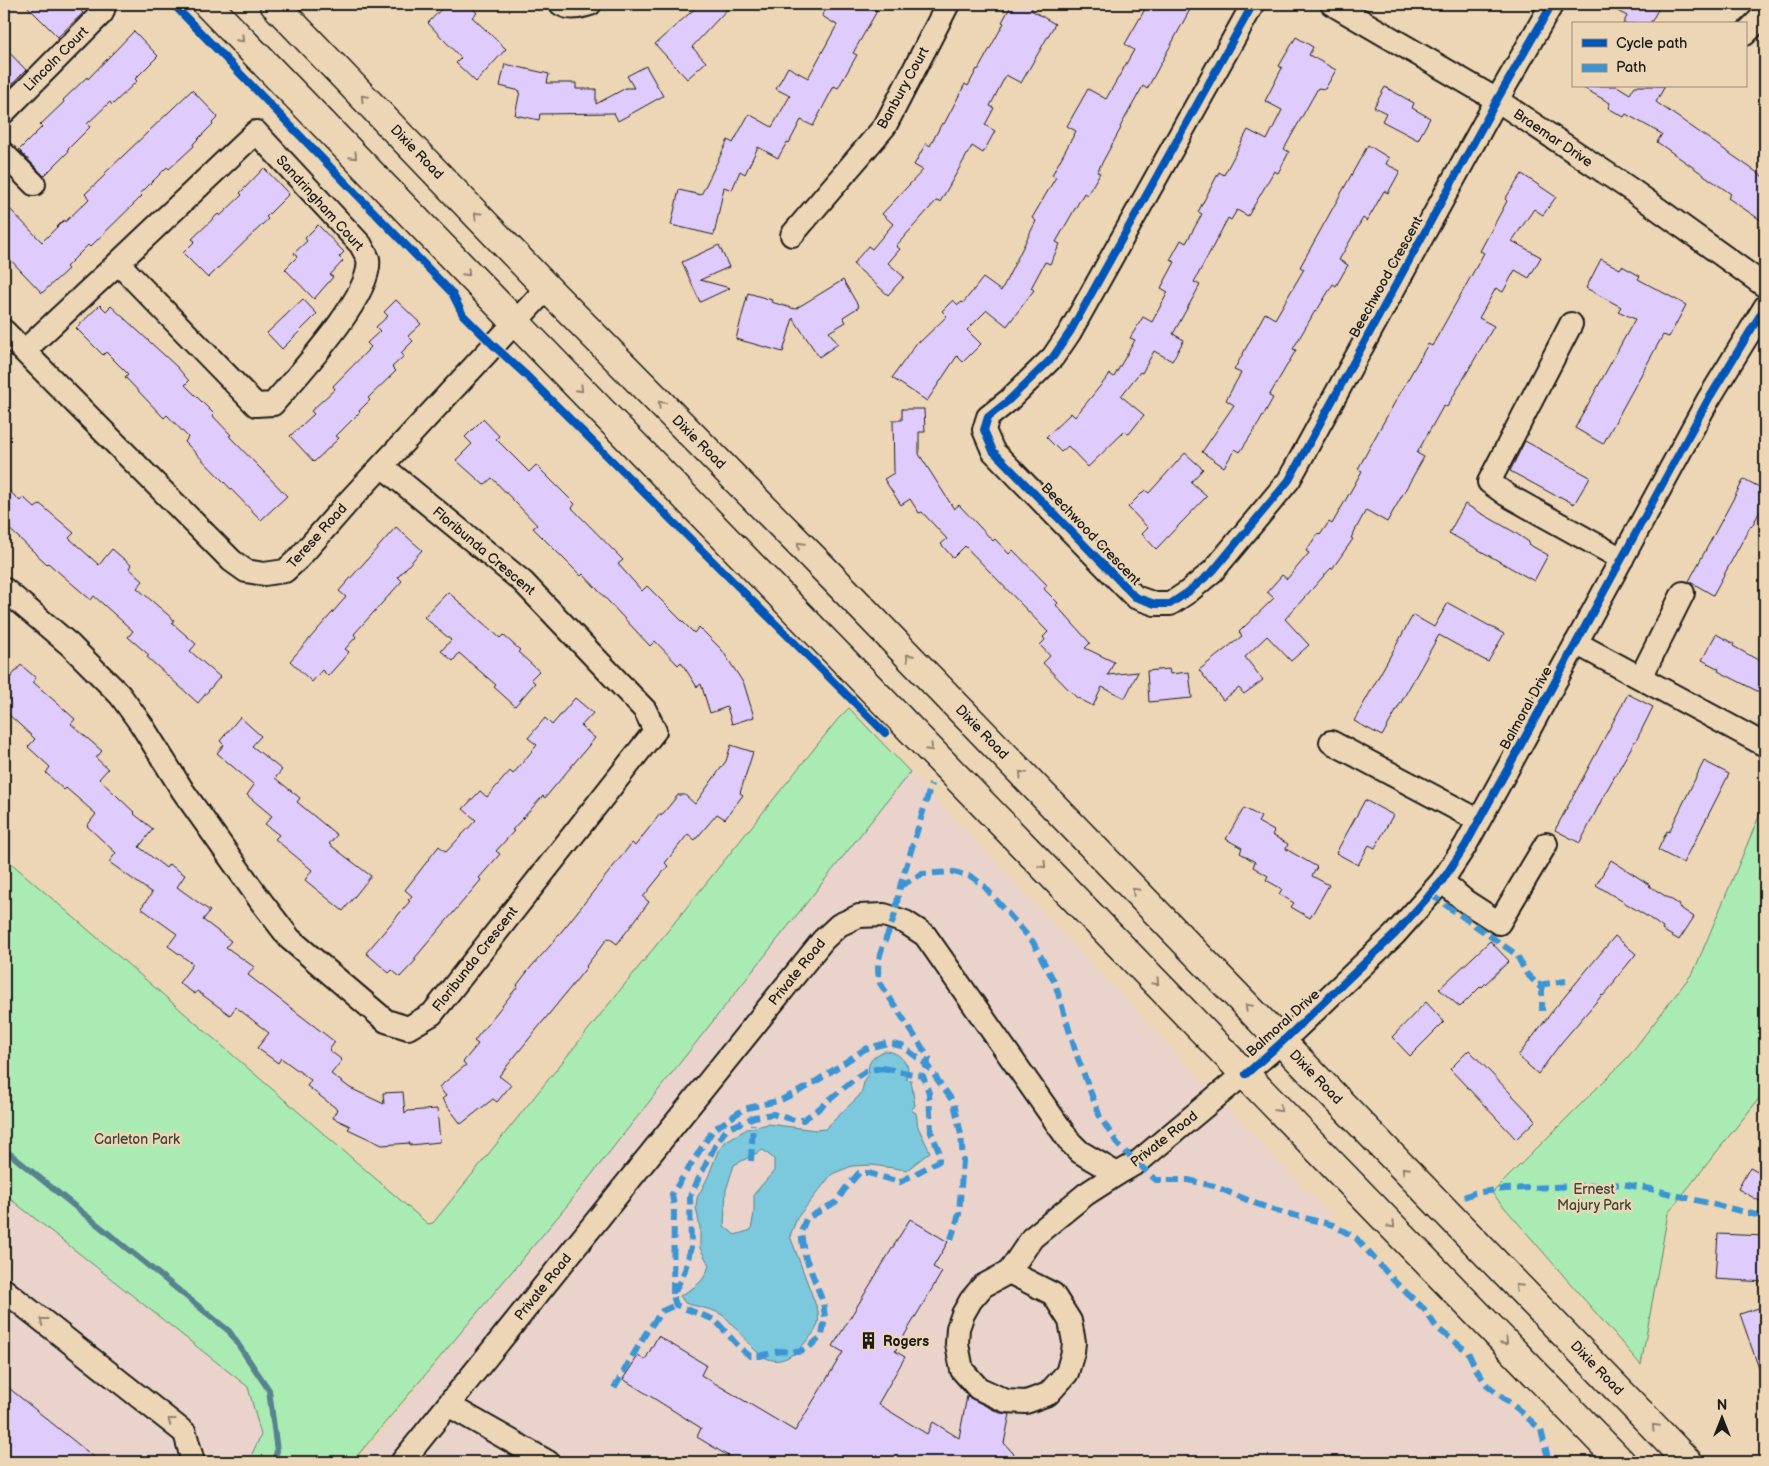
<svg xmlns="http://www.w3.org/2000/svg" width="1769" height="1466" viewBox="0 0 1769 1466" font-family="'Balsamiq Sans',sans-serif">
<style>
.built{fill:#e9d3ca}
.green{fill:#aaebb3;stroke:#638468}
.water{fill:#7cc8dc;stroke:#56838f;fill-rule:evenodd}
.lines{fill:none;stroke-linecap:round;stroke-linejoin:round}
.stream{stroke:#56838f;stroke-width:6}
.building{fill:#dfcbfc;stroke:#1c1c1c}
.minor-casing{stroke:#1c1c1c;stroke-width:26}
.major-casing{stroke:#1c1c1c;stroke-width:31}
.minor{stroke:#edd6b5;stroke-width:22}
.major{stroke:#edd6b5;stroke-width:28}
.quiet{stroke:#3a94d4;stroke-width:6;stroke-dasharray:12 6;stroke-linecap:butt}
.cycleway-casing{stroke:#edd6b5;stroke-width:11}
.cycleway{stroke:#0057b8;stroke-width:8}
.oneway{stroke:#8f8270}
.labels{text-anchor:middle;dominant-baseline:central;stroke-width:5;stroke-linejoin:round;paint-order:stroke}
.street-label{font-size:14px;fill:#1c1c1c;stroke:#edd6b5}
.park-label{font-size:14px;fill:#38453a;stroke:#edd6b5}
.poi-label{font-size:14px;font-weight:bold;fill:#1c1c1c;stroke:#edd6b5;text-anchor:start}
</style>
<rect width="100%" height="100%" fill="#edd6b5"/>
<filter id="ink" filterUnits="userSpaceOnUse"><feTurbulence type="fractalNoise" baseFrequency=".02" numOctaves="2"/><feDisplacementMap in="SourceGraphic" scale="10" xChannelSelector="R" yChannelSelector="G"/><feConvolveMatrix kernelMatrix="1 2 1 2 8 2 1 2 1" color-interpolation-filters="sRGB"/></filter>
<g filter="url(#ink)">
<g class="built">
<path d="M910 772 1468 1361 1567 1462H358Z"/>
<path d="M4 1194 248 1387 261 1435 248 1462H4Z"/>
</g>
<g class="green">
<path d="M849 708 910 772 566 1207 352 1462H248L261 1435 248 1387 4 1194V857L428 1224 433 1223 838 719Z"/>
<path d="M1765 802V1091L1668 1213 1641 1365 1492 1193 1628 1057 1694 971Z"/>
</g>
<path class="water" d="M884 1051C896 1051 902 1057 908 1067L906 1079 911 1080 915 1106 911 1110 916 1113 918 1127 930 1152 907 1170 872 1165 852 1166 832 1174 797 1218 790 1236 818 1311C818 1315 819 1319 818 1323 817 1331 806 1342 800 1348 764 1384 746 1332 722 1315 714 1309 694 1306 685 1303L680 1296C696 1286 704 1283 709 1265L700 1248V1228L696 1207 697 1198 708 1177 718 1151 726 1141 747 1129 768 1124 816 1130 825 1129 859 1096 862 1091 865 1078 869 1074C866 1062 874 1056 884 1051ZM763 1150 774 1159V1171L754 1194V1213L751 1230 735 1235 724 1226 726 1190 734 1165Z"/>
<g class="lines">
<path class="stream" d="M4 1149 229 1331 269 1390 277 1451 274 1462"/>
</g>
<g class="building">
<path d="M25 4H74L83 13 58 37Z"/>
<path d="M446 4H469L477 13 472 17 506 49 476 82 456 63 461 58 428 23Z"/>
<path d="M700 4H732L692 47 706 62 687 79 655 44Z"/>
<path d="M829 4H863L877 11 853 53 857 55 838 88 834 86 813 126 801 120 789 143 787 142 778 158 758 147 745 174 740 171 732 190 724 187 714 235 671 225 679 190 701 195 728 140 733 143 749 114 772 127 790 96 776 89 788 67 808 78 837 25 822 16Z"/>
<path d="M1012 4H1034L1031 10 1055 24 1021 83 1006 75 990 106 994 108 985 125 995 131 983 153 972 146 940 202 936 201 896 246 900 249 888 263 904 277 888 295 853 264 868 246 872 249 893 224 882 214 923 170 914 165 926 143 930 146 942 123 944 124 965 84 968 86 977 69 978 70 1004 23 1002 22Z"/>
<path d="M1148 4H1193L1147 89 1143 86 1120 127 1121 128 1097 172 1100 173 1087 195 1084 193 1056 242 1060 244 1050 264 1045 262 1031 288 1034 290 1007 326 987 310 967 330 981 344 963 362 957 356 927 401 892 378 918 341 920 342 947 316 942 311 953 300 958 305 962 302 963 303 983 278 1001 291 1036 221 1032 218 1056 177 1052 175 1076 131 1067 126 1088 89 1106 99 1134 50 1125 44Z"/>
<path d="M1604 4H1661L1650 24H1623L1627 16Z"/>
<path d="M134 31 158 56 135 79 137 81 112 105 110 102 87 124 90 127 67 150 68 152 44 176 19 150 42 127 40 125 64 102 63 100 87 77 88 79Z"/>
<path d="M1296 37 1313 47 1309 55 1336 70 1325 89 1318 88 1284 149 1289 152 1278 173 1274 171 1248 216 1237 210 1231 220 1228 218 1194 282 1200 285 1173 334 1184 340 1172 361 1154 351 1142 373 1140 372 1121 396 1144 415 1129 434 1125 431 1088 467 1068 446 1061 452 1046 437 1071 413 1075 417 1110 374 1114 377 1135 340 1130 338 1143 317 1152 322 1168 292 1161 288 1175 262 1170 260 1181 240 1186 243 1202 214 1198 212 1219 172 1224 175 1248 130 1267 140 1282 110 1265 101 1282 68 1279 66Z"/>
<path d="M4 47 26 70 4 93Z"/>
<path d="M505 64 549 74 547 83H576V89H596V104L626 88H634L627 76 646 66 663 96 618 121 614 113 540 114 539 120 515 115 520 91 500 86Z"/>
<path d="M1580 86H1617L1630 94 1635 86H1665L1656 102 1765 178V223L1728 198 1731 194 1657 142 1662 134 1626 114 1624 117 1608 108 1610 103Z"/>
<path d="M1385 87 1414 103 1412 108 1430 118 1418 140 1382 121 1386 113 1374 107Z"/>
<path d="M192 90 218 117 212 123 213 124 193 144 194 146 169 169 167 167 140 194 142 196 90 247 88 245 66 267 68 269 42 293 4 253V203L42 242 64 220 65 222 89 199 85 194 105 175 104 174Z"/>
<path d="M1368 145 1389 158 1386 164 1400 171 1388 193 1384 191 1367 221 1363 218 1339 260 1348 265 1336 286 1333 284 1316 312 1315 311 1293 349 1296 350 1269 396 1273 398 1259 423 1240 452 1235 449 1224 467 1202 452 1234 405 1226 400 1241 373 1234 370 1265 313 1275 319 1304 269 1300 267Z"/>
<path d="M264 168 289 194 266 217 268 219 208 278 183 253 195 241 192 239 218 214 220 216 242 195 240 193Z"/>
<path d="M1522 174 1556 197 1543 215 1534 209 1512 241 1541 257 1529 278 1515 270 1503 292 1496 288 1479 318 1494 326 1447 407 1444 405 1417 453 1424 457 1387 522 1366 510 1351 538 1353 539 1332 569 1331 568 1285 619 1309 645 1291 661 1267 636 1245 657 1263 680 1244 694 1239 688 1223 700 1199 670 1242 636 1239 632 1274 598 1267 592 1282 575 1287 579 1309 553 1306 551 1318 533 1320 535 1329 522 1332 524 1362 471 1358 469 1378 432 1428 344 1432 346 1484 253 1480 251 1507 201 1505 199Z"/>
<path d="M318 225 344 252 339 257 343 261 330 275 333 277 314 299 285 269 297 257 294 253 307 241 305 238Z"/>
<path d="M719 245 729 267 700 280 730 288 700 302 682 262Z"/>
<path d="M1601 259 1620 269 1622 266 1640 276 1638 279 1686 305 1669 337 1663 335 1603 444 1575 428 1635 319 1618 311 1621 307 1586 288Z"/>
<path d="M843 280 859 307 843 317 846 322 829 332 838 344 819 357 793 318 783 352 736 339 748 293 772 300 771 302 795 309Z"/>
<path d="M303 299 317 314 282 349 267 333Z"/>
<path d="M396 300 421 324 408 336 413 341 401 353 404 356 392 367 396 371 368 398 370 400 359 411 360 412 336 436 339 438 314 462 290 436 314 414 311 411 335 389 333 386 371 347 367 343 380 331 376 327 388 316 384 312Z"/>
<path d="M100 305 106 311 111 306 177 367 189 381 185 385 214 414 212 415 231 435 229 436 287 496 261 520 185 442 188 437 167 415 164 418 125 377 128 374 106 352 103 355 76 328Z"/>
<path d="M902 409H924L925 432H919V454L954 509 959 505 993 541 995 539 1009 554 1013 550 1047 585 1044 589 1058 603 1056 605 1090 643 1085 648 1114 662 1108 675 1138 672 1125 698 1102 687 1093 706 1076 697 1043 663 1050 656 1040 645 1045 640 1043 637 1048 632 965 546 953 558 941 544 947 539 922 512 919 513 910 499 901 505 884 479 894 473 893 420H902Z"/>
<path d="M483 419 499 436 496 439 529 472 536 465 575 504 572 508 623 560 618 564 642 591 647 586 694 633 699 627 722 650 744 684 754 717 732 724 727 707 710 713 701 684 697 687 681 662 678 665 655 641 650 646 583 574 581 576 533 528 537 525 492 478 484 485 456 460 472 444 465 437Z"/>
<path d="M1525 441 1590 477 1574 504 1559 496 1558 497 1510 471Z"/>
<path d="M1185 453 1203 469 1191 482 1207 496 1156 549 1142 534 1148 528 1128 507 1145 490 1149 493Z"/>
<path d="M1744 479 1765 490V502L1752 526 1751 525 1713 595 1689 581Z"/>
<path d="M4 486 20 501 23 497 35 508 40 504 74 533 69 538 99 565 112 549 131 565 129 568 143 581 137 588 174 620 172 623 196 644 190 651 220 677 198 703 147 657 149 655 128 637 133 631 94 596 91 600 48 563 47 564 4 524Z"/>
<path d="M1465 504 1514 532 1529 542 1528 544 1548 555 1534 581 1449 533Z"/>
<path d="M396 527 422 550 398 577 402 581 354 634 356 637 345 649 349 652 328 676 322 670 312 682 290 661 346 597 339 591Z"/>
<path d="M448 592 500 638 503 635 520 650 518 652 539 671 531 679 535 683 515 706 494 687 496 685 459 653 453 661 441 651 451 640 424 617Z"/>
<path d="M1448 603 1504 634 1488 662 1439 635 1382 736 1354 721 1413 615 1434 627Z"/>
<path d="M1716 634 1734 644 1733 646 1765 664V695L1718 671 1719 669 1702 660Z"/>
<path d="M21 665 36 678 33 682 75 719 71 724 102 751 96 758 108 769 99 779 135 813 134 814 153 829 139 847 166 868 169 864 185 875 177 887 210 911 203 920 231 941 226 947 254 967 248 975 335 1042 329 1050 342 1060 331 1074 350 1088 384 1104 383 1093 403 1092 405 1114 408 1111 437 1109 440 1142 410 1145V1143L382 1145 348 1129 350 1126 333 1118 337 1109 307 1086 311 1080 281 1058 278 1063 257 1048 269 1033 236 1007 230 1015 197 991 195 994 179 983 193 964 168 946 177 934 141 908 152 893 109 862 116 853 87 826 96 814 66 788 64 790 46 773 50 767 28 747 35 739 4 710V685Z"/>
<path d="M1169 669 1170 674 1189 672 1192 698 1149 702 1147 671Z"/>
<path d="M1628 694 1653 707 1636 741H1635L1604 795 1580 843 1555 830Z"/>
<path d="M575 698 593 713 581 726 595 738 545 798 543 796 512 830 514 831 496 851 500 854 479 878 481 880 414 959 416 960 400 977 392 970 389 973 366 953 410 901 408 900 412 896 405 890 439 846 446 852 476 820 463 809 480 791 487 797 510 771 513 774 537 745 528 738 545 718 552 725Z"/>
<path d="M240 717 261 736 252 746 282 770 275 778 300 798 297 802 337 835 329 844 371 876 343 911 305 880 312 870 275 839 279 835 265 824 272 816 247 795 254 785 217 753 224 745 220 741Z"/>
<path d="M731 745 753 752 740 793 743 795 725 819 717 814 695 840 688 834 665 863 668 866 643 897 649 902 617 944 609 938 607 939 586 966 587 967 499 1076 511 1085 497 1102 493 1099 461 1124 442 1099 446 1096 439 1087 466 1065 463 1062 478 1044 474 1041 518 986 517 985 531 967 550 946 632 843 635 846 660 814 661 816 678 795H685L695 804 726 761Z"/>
<path d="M1704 761 1729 774 1692 847H1691L1683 863 1658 850 1667 831 1669 832Z"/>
<path d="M1365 800 1393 815 1375 848 1369 845 1358 865 1336 853Z"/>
<path d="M1244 808 1261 817 1258 822 1274 831 1272 835 1288 844 1286 849 1317 867 1312 876 1329 885 1310 918 1291 907 1294 903 1279 894 1282 889 1266 880 1268 876 1253 867 1255 862 1240 853 1242 848 1226 839Z"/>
<path d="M1611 860 1650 885 1649 886 1680 905 1679 907 1694 917 1679 940 1662 930 1663 928 1648 917 1596 885Z"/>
<path d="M1615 936 1636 954 1614 981 1615 982 1603 996 1602 995 1561 1043 1538 1074 1518 1056 1551 1013Z"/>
<path d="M1490 941 1509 961 1482 987 1481 986 1460 1007 1439 989Z"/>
<path d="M1426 1002 1444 1022 1410 1056 1392 1037Z"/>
<path d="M1469 1050 1536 1120 1516 1139 1450 1069Z"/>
<path d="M1750 1167 1765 1175V1204L1738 1189Z"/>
<path d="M910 1219 948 1242 933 1267 942 1272 895 1351 905 1357 878 1404 927 1434 933 1422 959 1438 967 1396 968 1397 1000 1413 1010 1414 1004 1443 1021 1462H738L697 1437 701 1428 623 1379 638 1356 645 1360 658 1336 706 1365 701 1375 795 1431 843 1352 833 1346Z"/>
<path d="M1718 1234 1765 1236V1282L1715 1279Z"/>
<path d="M1765 1306V1380H1763L1740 1314Z"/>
<path d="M4 1384 37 1411 100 1462H4Z"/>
</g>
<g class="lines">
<defs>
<g id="minor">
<path d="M561 4C570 10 580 7 590 4"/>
<path d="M1253 4 1070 332 1053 357 1008 401 988 417 984 430 993 451 1135 597 1155 604H1170L1188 592 1213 571 1289 480 1497 100 1552 4"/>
<path d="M1332 4 1497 100 1633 191 1765 286"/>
<path d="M1745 34 1765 14"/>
<path d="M4 112 102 13 105 4"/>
<path d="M4 154 34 184"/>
<path d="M792 235 885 126 948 4"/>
<path d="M1571 324 1489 482 1507 495 1622 559"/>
<path d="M4 331 232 561 246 571 264 574 285 571 299 558 349 501 547 288"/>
<path d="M24 351 118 263 256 405 273 404C296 377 374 294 368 259 367 255 363 250 361 245L256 132 118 263"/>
<path d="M4 589 70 645 120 695 141 724 183 791 260 900 290 939 386 1021 408 1028 432 1014 655 731 645 710 523 582 382 466"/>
<path d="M1576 643 1765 745"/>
<path d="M1641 677 1683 593"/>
<path d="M1331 742 1478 820"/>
<path d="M1442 881 1465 901 1499 923 1546 844"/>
<path d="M1009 1272 1053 1294 1070 1321 1074 1342 1073 1352 1067 1373 1048 1394 1026 1402 1006 1401 978 1388 962 1370 957 1344 958 1328 963 1314 971 1300 983 1286 1009 1272 1032 1238 1086 1194 1117 1174"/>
<path d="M4 1290 185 1433 193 1462"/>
<path d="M448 1405 548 1462"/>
<path d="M402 1462 823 940 839 925 859 916 884 915 905 922 925 935 1070 1142 1080 1152 1117 1174 1138 1162 1282 1042 1395 934 1442 881 1465 846 1524 739 1708 400 1765 307"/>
</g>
<g id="major">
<path d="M207 4 1621 1462"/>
<path d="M274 4 547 288 834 579 1688 1462"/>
</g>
</defs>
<use href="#minor" class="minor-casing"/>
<use href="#major" class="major-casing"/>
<use href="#minor" class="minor"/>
<use href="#major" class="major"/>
<g class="quiet">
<path d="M900 886 922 874 954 872 972 877 984 886 1033 942 1055 983 1077 1056 1100 1117 1119 1146 1156 1180H1188L1214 1186 1257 1204 1277 1211 1333 1225 1356 1238 1396 1283 1424 1309 1437 1328 1468 1352 1476 1369 1487 1385 1519 1410 1541 1430 1549 1462"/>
<path d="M1430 894 1517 955 1526 973 1542 989V1011"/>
<path d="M1538 985 1566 981"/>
<path d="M882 1068 923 1076 929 1093 931 1132 939 1151V1161L900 1182 868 1173H859L845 1189 836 1202 806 1219 801 1232 804 1253 823 1302 825 1317 822 1336 808 1348 798 1352 780 1351 760 1356H750L740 1348 715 1320 676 1305 673 1296 685 1270 691 1247 690 1196 717 1142 727 1129 754 1117 773 1114 795 1120H803L816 1111 858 1076 866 1071Z"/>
<path d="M925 1069 929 1058 880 983C873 957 887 941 894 917 897 906 898 894 901 883 911 850 922 817 931 784"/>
<path d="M751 1161 753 1124"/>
<path d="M1464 1197 1474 1193 1505 1189 1622 1184 1651 1189 1765 1217"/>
<path d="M673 1294 674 1207 672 1194 713 1130 744 1109 781 1100 809 1086 865 1049 887 1043 902 1046 927 1065 954 1103 961 1134 963 1160 959 1214 951 1239"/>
<path d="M614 1388 646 1333 662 1311 676 1305"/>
</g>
<defs>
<g id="cycleway">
<path d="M173 4 452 293 463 315 493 345 528 377 885 733"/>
<path d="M1253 4 1070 332 1053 357 1008 401 988 417 984 430 993 451 1135 597 1155 604H1170L1188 592 1213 571 1289 480 1497 100 1552 4"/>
<path d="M1246 1074 1282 1042 1395 934 1442 881 1465 846 1524 739 1708 400 1765 307"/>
</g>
</defs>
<use href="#cycleway" class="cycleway-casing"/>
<use href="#cycleway" class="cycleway"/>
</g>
<defs><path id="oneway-chevron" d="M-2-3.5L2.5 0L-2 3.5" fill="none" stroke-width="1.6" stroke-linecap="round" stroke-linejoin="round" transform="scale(1.25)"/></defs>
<g class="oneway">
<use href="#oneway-chevron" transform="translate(241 39) rotate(46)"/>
<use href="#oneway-chevron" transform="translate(364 98) rotate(-134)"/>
<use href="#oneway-chevron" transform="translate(354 156) rotate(46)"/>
<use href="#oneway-chevron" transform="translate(477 215) rotate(-134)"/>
<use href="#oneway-chevron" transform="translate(467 273) rotate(46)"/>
<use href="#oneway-chevron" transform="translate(580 389) rotate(46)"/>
<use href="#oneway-chevron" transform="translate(661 404) rotate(-135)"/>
<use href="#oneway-chevron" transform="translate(800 545) rotate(-135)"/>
<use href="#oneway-chevron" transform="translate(909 657) rotate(-134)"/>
<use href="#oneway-chevron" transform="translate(930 748) rotate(46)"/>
<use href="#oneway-chevron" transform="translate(1022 774) rotate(-134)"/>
<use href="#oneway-chevron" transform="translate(1043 865) rotate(46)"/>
<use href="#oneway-chevron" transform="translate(1135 891) rotate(-134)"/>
<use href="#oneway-chevron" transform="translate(1156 982) rotate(46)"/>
<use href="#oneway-chevron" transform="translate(1248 1007) rotate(-134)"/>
<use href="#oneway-chevron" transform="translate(1279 1109) rotate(46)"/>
<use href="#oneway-chevron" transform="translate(1405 1170) rotate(-134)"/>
<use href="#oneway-chevron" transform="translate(1392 1225) rotate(46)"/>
<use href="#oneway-chevron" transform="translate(1518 1287) rotate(-134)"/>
<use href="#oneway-chevron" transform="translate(43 1321) rotate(-142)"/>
<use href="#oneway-chevron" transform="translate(1505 1342) rotate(46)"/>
<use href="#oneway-chevron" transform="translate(171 1421) rotate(-142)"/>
<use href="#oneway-chevron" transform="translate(1655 1427) rotate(-134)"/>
</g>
</g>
<defs>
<symbol id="building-bare" viewBox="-9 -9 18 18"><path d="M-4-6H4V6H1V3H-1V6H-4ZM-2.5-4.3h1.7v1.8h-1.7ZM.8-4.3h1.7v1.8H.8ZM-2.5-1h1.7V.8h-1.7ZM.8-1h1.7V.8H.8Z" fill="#1c1c1c" stroke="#edd6b5" stroke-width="2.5" paint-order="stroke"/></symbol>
</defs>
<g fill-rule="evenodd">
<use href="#building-bare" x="856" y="1328" width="25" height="25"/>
</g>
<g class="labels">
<g class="street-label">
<text transform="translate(56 59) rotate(-45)">Lincoln Court</text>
<text transform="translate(903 88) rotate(-61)">Banbury Court</text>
<text transform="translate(1553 138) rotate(34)">Braemar Drive</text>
<text transform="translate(417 152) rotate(46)">Dixie Road</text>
<text transform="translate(320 203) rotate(48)">Sandringham Court</text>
<text transform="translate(1386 277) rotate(-61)">Beechwood Crescent</text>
<text transform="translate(699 442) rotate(45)">Dixie Road</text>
<text transform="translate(1091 534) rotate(46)">Beechwood Crescent</text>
<text transform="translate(317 536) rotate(-48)">Terese Road</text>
<text transform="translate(484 551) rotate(40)">Floribunda Crescent</text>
<text transform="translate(1526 708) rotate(-61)">Balmoral Drive</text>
<text transform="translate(982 732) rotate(46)">Dixie Road</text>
<text transform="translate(475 959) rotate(-52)">Floribunda Crescent</text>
<text transform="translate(797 972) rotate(-51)">Private Road</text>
<text transform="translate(1283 1023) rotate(-42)">Balmoral Drive</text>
<text transform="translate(1316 1077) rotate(46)">Dixie Road</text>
<text transform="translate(1164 1139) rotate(-38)">Private Road</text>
<text transform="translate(543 1287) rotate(-51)">Private Road</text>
<text transform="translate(1597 1368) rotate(46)">Dixie Road</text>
</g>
<g class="park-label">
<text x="137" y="1139">Carleton Park</text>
<text x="1594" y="1189">Ernest<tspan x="1594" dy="16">Majury Park</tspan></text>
</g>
<g class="poi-label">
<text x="883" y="1341">Rogers</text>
</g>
</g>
<rect width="1769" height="1466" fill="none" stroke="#edd6b5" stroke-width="20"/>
<rect x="10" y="10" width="1749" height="1446" fill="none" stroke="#1c1c1c" stroke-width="2" filter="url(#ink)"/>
<rect x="1572" y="22" width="175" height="65" fill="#edd6b5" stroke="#998c78"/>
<rect x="1582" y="39" width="25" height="8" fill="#0057b8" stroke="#998c78"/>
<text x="1616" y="48" font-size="15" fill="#1c1c1c">Cycle path</text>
<rect x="1582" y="64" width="25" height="8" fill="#3a94d4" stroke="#998c78"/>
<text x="1616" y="72" font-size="15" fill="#1c1c1c">Path</text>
<g transform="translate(1722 1418)" stroke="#edd6b5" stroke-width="4" paint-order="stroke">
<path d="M0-4L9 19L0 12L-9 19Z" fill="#1c1c1c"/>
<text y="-8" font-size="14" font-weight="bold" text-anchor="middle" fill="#1c1c1c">N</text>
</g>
</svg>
